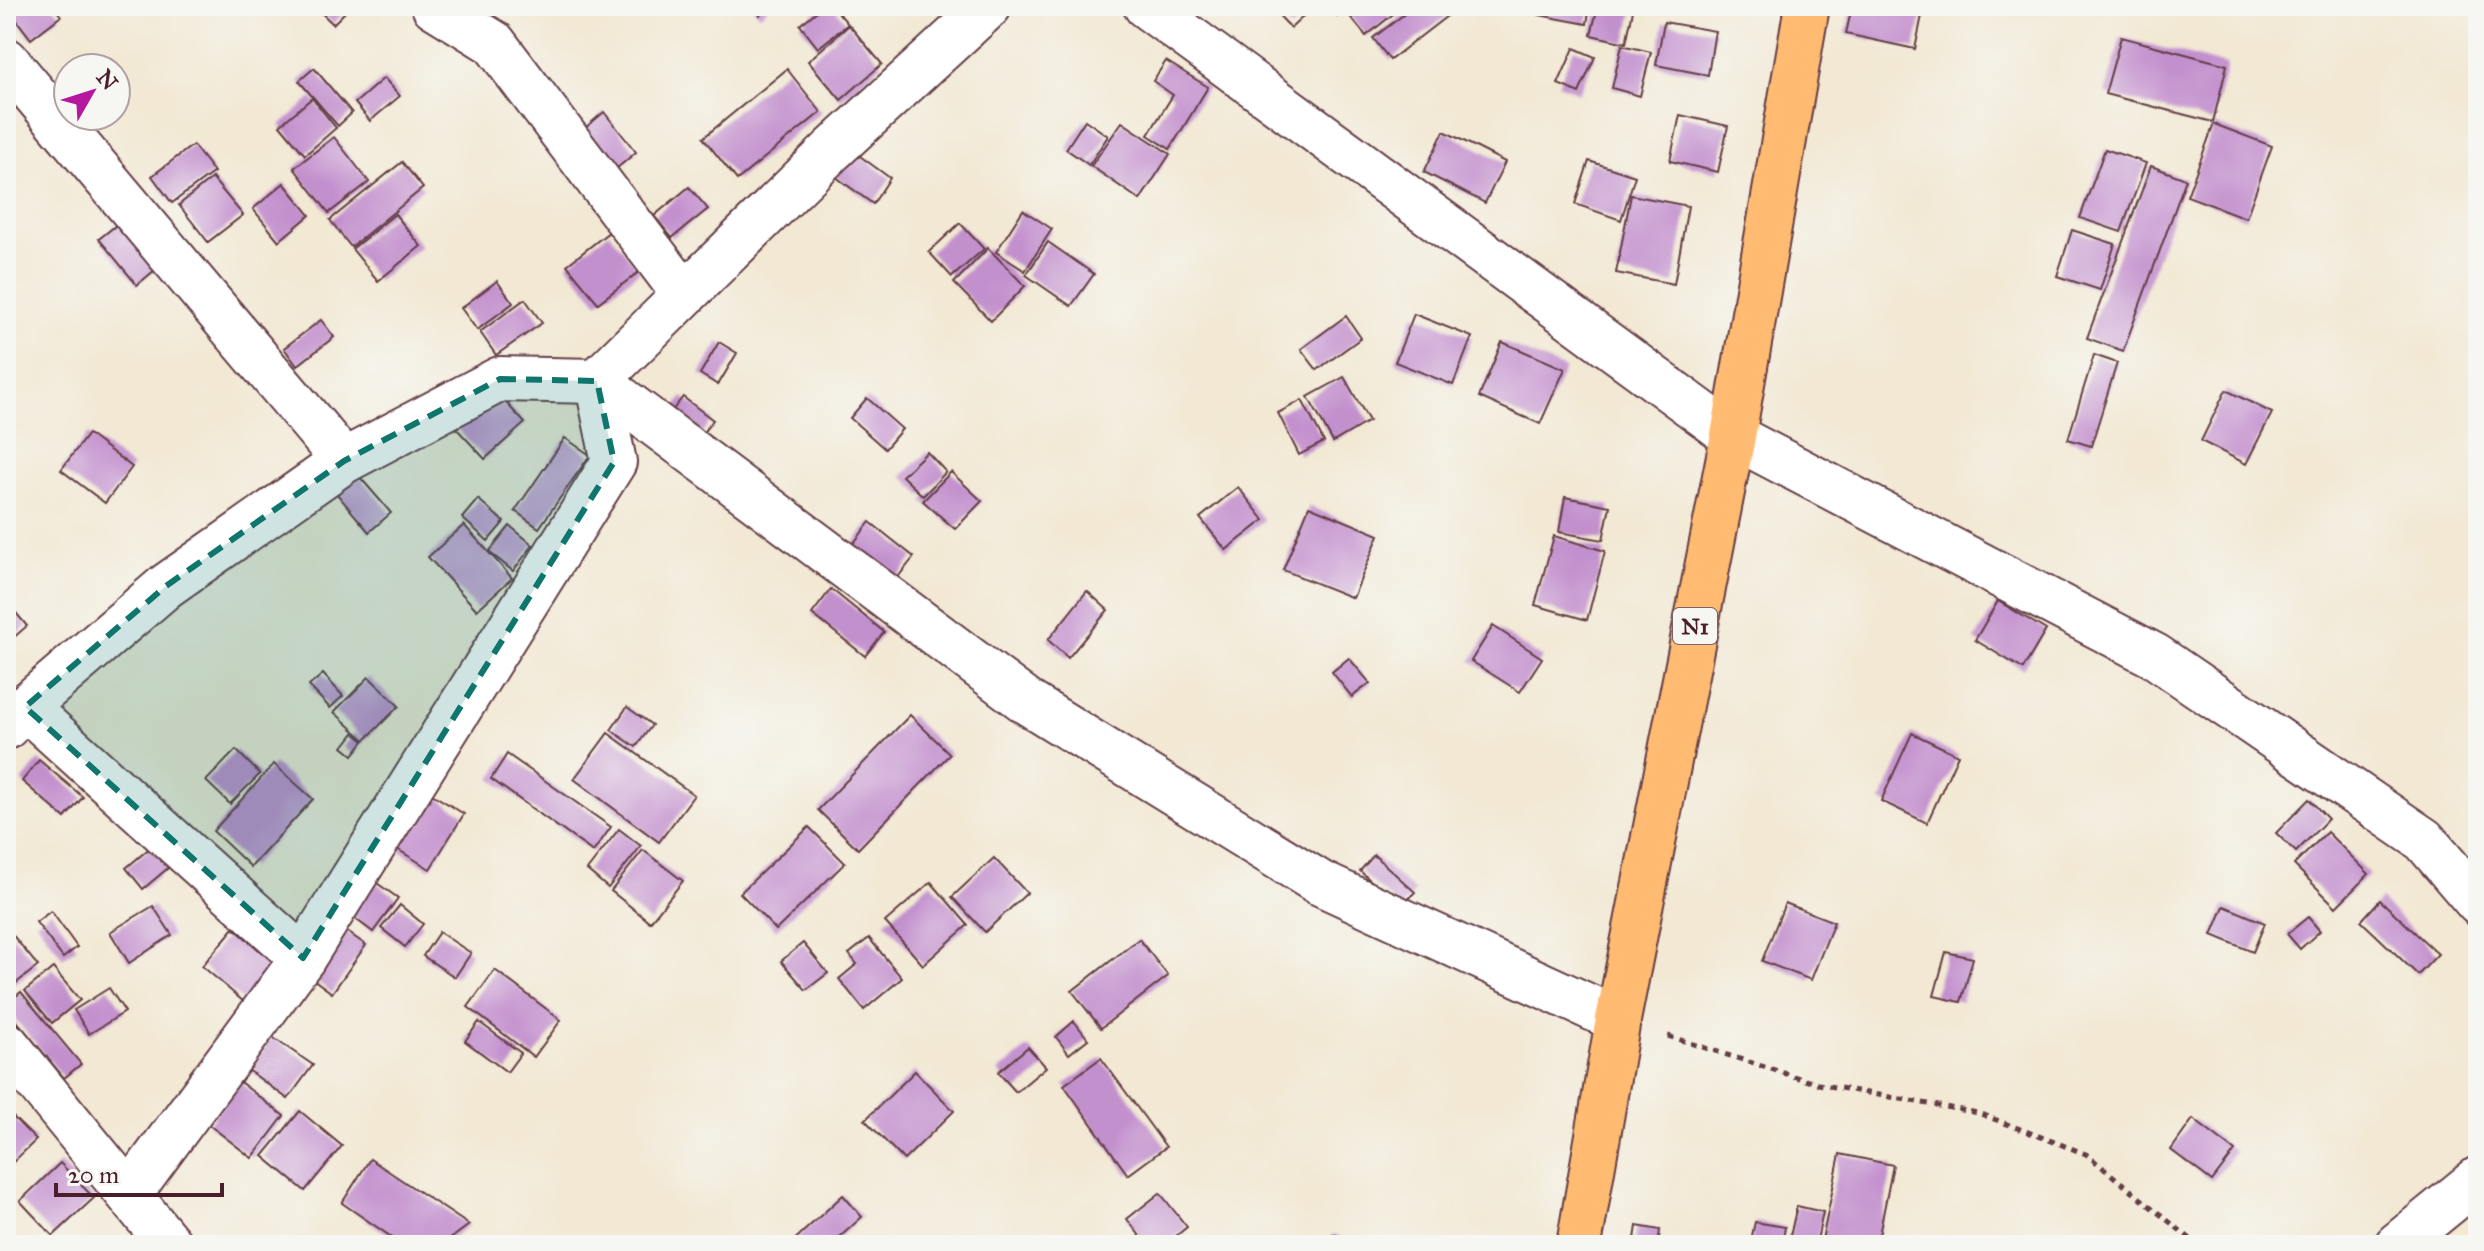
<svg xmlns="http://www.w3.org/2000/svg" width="2484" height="1251" viewBox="0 0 2484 1251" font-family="'IM FELL Great Primer',serif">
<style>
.building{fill:#c390ce}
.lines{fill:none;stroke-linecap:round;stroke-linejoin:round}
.minor-casing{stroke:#633d44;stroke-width:48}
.major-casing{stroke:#633d44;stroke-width:48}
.path{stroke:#633d44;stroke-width:5;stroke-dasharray:6 6;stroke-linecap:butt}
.minor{stroke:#fff;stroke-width:44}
.major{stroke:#ffbb71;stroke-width:44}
.marked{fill:#0f766e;fill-opacity:0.2;stroke:#0f766e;stroke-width:6;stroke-dasharray:16 10;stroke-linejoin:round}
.labels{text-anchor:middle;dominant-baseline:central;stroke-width:6;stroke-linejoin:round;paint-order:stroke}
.shield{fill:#f6f6f2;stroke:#7e6067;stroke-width:2}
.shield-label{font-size:22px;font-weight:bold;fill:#4a1f2b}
</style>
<rect width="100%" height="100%" fill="#f6f6f2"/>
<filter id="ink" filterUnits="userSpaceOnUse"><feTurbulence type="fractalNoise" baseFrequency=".0125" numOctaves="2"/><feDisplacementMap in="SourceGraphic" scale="16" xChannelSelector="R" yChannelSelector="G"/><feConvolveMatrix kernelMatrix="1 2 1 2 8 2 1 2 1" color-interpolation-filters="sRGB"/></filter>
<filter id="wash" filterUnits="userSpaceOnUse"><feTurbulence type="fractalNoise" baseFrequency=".006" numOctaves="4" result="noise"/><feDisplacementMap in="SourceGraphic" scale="32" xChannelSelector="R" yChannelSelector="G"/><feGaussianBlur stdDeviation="1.8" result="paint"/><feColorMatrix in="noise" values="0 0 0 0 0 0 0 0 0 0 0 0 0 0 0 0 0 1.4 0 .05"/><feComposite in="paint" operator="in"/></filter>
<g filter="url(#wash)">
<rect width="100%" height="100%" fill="#f2e8d3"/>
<g id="blocks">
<g class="building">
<path d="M6 6H53L61 16 31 39Z"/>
<path d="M314 6H351L333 24Z"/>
<path d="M751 6H770L760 15Z"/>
<path d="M823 6H833L848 24 818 48 800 25Z"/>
<path d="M1270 6H1300L1306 14 1291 28Z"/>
<path d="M1329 6H1403L1366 36 1344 9 1337 16Z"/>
<path d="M1415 6H1460L1390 60 1373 38Z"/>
<path d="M1541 6H1590L1587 24 1539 15Z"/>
<path d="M1598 6H1634L1626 43 1591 35Z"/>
<path d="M1852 6H1924L1915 49 1846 34Z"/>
<path d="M1664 22 1715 31 1708 75 1656 65Z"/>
<path d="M849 25 882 64 841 100 808 61Z"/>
<path d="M2121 37 2227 65 2213 122 2105 94Z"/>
<path d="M1622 45 1651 52 1640 96 1612 88Z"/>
<path d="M1574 48 1595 57 1579 93 1558 84Z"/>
<path d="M1166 61 1208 87 1170 149 1148 135 1173 95 1153 81Z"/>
<path d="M314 68 352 113 338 126 299 81Z"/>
<path d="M787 69 821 112 737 180 703 138Z"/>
<path d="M384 78 400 96 370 121 355 103Z"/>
<path d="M312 98 336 128 305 155 280 125Z"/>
<path d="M604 112 636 152 616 169 584 129Z"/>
<path d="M1680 115 1728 126 1718 172 1670 161Z"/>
<path d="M1085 120 1108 136 1089 165 1066 149Z"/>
<path d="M1122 122 1170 154 1140 200 1091 166Z"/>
<path d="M2214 124 2272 146 2246 218 2187 196Z"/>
<path d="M1444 131 1505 162 1485 203 1424 172Z"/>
<path d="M334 137 369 182 329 213 294 168Z"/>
<path d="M193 145 214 172 172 203 152 176Z"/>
<path d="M2105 149 2146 163 2121 232 2080 218Z"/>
<path d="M853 151 890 178 873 204 836 177Z"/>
<path d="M1589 161 1635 176 1621 220 1575 204Z"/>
<path d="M402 162 423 188 351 247 330 220Z"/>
<path d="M2151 166 2186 179 2123 351 2087 338Z"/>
<path d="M212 178 243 215 208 242 179 205Z"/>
<path d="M284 183 310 215 279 241 253 209Z"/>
<path d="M689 187 708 209 672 238 654 216Z"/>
<path d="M1631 195 1688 206 1674 284 1616 273Z"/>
<path d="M1023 210 1052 229 1025 271 996 252Z"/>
<path d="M395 214 421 246 378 281 352 249Z"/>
<path d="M125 218 162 264 137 285 99 239Z"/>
<path d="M960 223 984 249 952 277 929 252Z"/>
<path d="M2072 230 2115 244 2100 290 2057 276Z"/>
<path d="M609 232 640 271 598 303 567 265Z"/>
<path d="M1048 242 1094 274 1071 306 1026 275Z"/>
<path d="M988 248 1025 286 991 321 954 283Z"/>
<path d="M497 281 513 303 477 330 461 308Z"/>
<path d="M525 299 542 323 496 355 480 332Z"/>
<path d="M1414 314 1472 337 1453 385 1395 362Z"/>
<path d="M1346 316 1361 338 1317 370 1301 349Z"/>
<path d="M321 320 334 337 297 366 284 348Z"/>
<path d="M719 342 737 353 718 385 700 374Z"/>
<path d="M1502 342 1565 369 1540 424 1479 397Z"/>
<path d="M2094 355 2117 363 2091 446 2068 439Z"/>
<path d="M1344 377 1369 421 1333 442 1308 397Z"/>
<path d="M2226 390 2272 413 2246 464 2201 441Z"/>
<path d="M496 392 525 423 485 459 456 428Z"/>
<path d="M683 397 713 420 698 439 668 416Z"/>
<path d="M867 398 902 429 885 449 850 418Z"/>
<path d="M1302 400 1324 442 1299 455 1278 413Z"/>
<path d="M88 434 132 467 105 503 61 470Z"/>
<path d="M565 438 590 455 539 528 515 511Z"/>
<path d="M927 452 946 472 923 496 902 476Z"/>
<path d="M951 472 982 501 955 529 923 501Z"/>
<path d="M359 476 391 513 369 532 337 494Z"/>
<path d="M1238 487 1264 520 1226 550 1200 518Z"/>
<path d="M1565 497 1610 506 1603 540 1559 532Z"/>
<path d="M478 499 504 522 488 541 462 518Z"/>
<path d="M1309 506 1379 535 1353 598 1283 570Z"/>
<path d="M870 522 914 557 894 582 850 548Z"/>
<path d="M464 525 512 578 477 610 428 557Z"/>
<path d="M510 526 533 545 513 571 489 552Z"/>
<path d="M1554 536 1605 551 1587 620 1535 605Z"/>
<path d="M831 589 884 632 865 656 812 614Z"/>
<path d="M1087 591 1108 610 1068 658 1048 640Z"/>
<path d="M6 601 27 626 6 644Z"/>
<path d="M1998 601 2046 630 2023 669 1975 640Z"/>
<path d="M1493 626 1542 658 1520 692 1471 661Z"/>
<path d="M1349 658 1370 683 1352 697 1332 672Z"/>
<path d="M323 674 343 696 330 708 309 686Z"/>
<path d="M369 677 399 706 365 740 334 712Z"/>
<path d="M627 707 652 725 636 747 611 730Z"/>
<path d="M910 715 950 754 858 849 818 810Z"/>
<path d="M354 733 364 741 353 755 343 747Z"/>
<path d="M608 733 694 795 659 842 574 779Z"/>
<path d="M1912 733 1958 755 1927 823 1881 801Z"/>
<path d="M236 750 260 774 230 804 206 781Z"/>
<path d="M507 754 611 827 593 852 491 779Z"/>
<path d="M39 760 83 797 65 818 22 781Z"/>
<path d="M274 764 313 799 251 867 213 831Z"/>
<path d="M432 794 464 814 430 869 397 849Z"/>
<path d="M2309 799 2328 819 2296 852 2276 833Z"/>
<path d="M809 827 845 863 776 930 740 893Z"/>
<path d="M619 829 641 846 608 888 587 870Z"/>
<path d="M2327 832 2369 874 2336 907 2294 865Z"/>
<path d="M151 847 168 868 143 889 126 868Z"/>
<path d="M643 850 683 881 650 922 611 891Z"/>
<path d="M1374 855 1415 892 1401 908 1360 871Z"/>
<path d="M994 858 1027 893 985 932 952 897Z"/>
<path d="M374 881 398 898 373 932 349 914Z"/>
<path d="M931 882 968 925 923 965 885 922Z"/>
<path d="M2380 900 2438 954 2418 975 2361 921Z"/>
<path d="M1785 903 1834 922 1811 980 1762 961Z"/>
<path d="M400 905 423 924 405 947 381 928Z"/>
<path d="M153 906 172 935 129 963 110 932Z"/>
<path d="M2224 906 2265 923 2253 952 2212 935Z"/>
<path d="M51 911 77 947 63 958 36 922Z"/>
<path d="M2308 917 2320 931 2300 949 2287 934Z"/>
<path d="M6 927 38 966 6 991Z"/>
<path d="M234 928 283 971 251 1008 202 966Z"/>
<path d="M343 929 366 945 332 993 309 976Z"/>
<path d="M439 932 471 953 455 977 423 956Z"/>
<path d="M869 938 902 978 864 1010 839 979 857 964 849 954Z"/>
<path d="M1139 939 1168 976 1101 1028 1072 991Z"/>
<path d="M803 943 828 973 806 990 781 961Z"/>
<path d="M1946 952 1973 958 1961 1002 1934 996Z"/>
<path d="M53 968 80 1000 52 1023 25 991Z"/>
<path d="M495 970 561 1020 534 1057 468 1007Z"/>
<path d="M109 988 125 1012 89 1034 74 1010Z"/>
<path d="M21 992 81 1064 64 1078 6 1008V1004Z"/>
<path d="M1074 1021 1088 1039 1069 1054 1056 1037Z"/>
<path d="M479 1022 521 1053 507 1072 465 1041Z"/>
<path d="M272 1037 313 1065 288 1099 248 1070Z"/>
<path d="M1028 1047 1046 1067 1016 1092 998 1072Z"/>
<path d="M1101 1058 1166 1147 1128 1175 1064 1085Z"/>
<path d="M915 1071 954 1111 904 1160 865 1120Z"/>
<path d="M240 1082 284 1116 252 1158 208 1124Z"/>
<path d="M6 1110 36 1140 6 1169Z"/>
<path d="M300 1111 342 1146 305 1191 263 1156Z"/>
<path d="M2193 1119 2235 1151 2212 1181 2171 1150Z"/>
<path d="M1840 1154 1893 1165 1877 1245H1821Z"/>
<path d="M370 1159 469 1225 442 1245H403L342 1203Z"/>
<path d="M60 1163 94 1198 53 1236 20 1201Z"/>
<path d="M1160 1193 1187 1227 1165 1245H1147L1127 1219Z"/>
<path d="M843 1195 862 1217 831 1245H789Z"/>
<path d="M1797 1206 1823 1212 1816 1245H1788Z"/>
<path d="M1755 1222 1785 1227 1782 1245H1750Z"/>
<path d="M1637 1226 1660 1230 1658 1245H1634Z"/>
<path d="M1333 1234 1353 1241 1351 1245H1330Z"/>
</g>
</g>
</g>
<g filter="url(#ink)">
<use href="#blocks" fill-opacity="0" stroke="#633d44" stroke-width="2"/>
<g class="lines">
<defs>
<g id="minor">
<path d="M434 6 494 43 684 294"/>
<path d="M1146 6 1733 436 2155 656 2424 840 2478 903"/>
<path d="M6 60 344 461"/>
<path d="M597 381 1027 702 1320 883 1618 1020"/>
<path d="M25 707 303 958 614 462 597 381"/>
<path d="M6 727 25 707 166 586 344 461 500 379 597 381 832 150 989 6"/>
<path d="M6 1044 170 1245"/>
<path d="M130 1193 303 958"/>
<path d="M2397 1245 2478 1179"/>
</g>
<path id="major" d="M1579 1245 1618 1020 1733 436 1807 6"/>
</defs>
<use href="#minor" class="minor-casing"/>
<use href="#major" class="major-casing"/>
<path class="path" d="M1668 1036 1818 1084 1978 1113 2086 1154 2198 1245"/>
<use href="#minor" class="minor"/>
<use href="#major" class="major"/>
</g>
</g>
<path class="marked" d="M500 379 597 381 614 462 303 958 25 707 166 586 344 461Z"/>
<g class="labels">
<rect class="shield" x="1673" y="608" width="44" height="36" rx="6"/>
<g class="shield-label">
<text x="1695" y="626">N1</text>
</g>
</g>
<rect width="2484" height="1251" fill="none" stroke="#f6f6f2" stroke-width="32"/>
<g transform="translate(92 92) rotate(51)"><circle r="38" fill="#f6f6f2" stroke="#b1a0a2" stroke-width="2"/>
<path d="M0-6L14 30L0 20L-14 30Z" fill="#b5179e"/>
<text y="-12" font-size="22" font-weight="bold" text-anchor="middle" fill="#4a1f2b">N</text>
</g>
<path d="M56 1183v12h166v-12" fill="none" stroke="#4a1f2b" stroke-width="4"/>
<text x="68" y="1183" font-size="24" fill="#4a1f2b" stroke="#f6f6f2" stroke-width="6" paint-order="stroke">20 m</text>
</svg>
